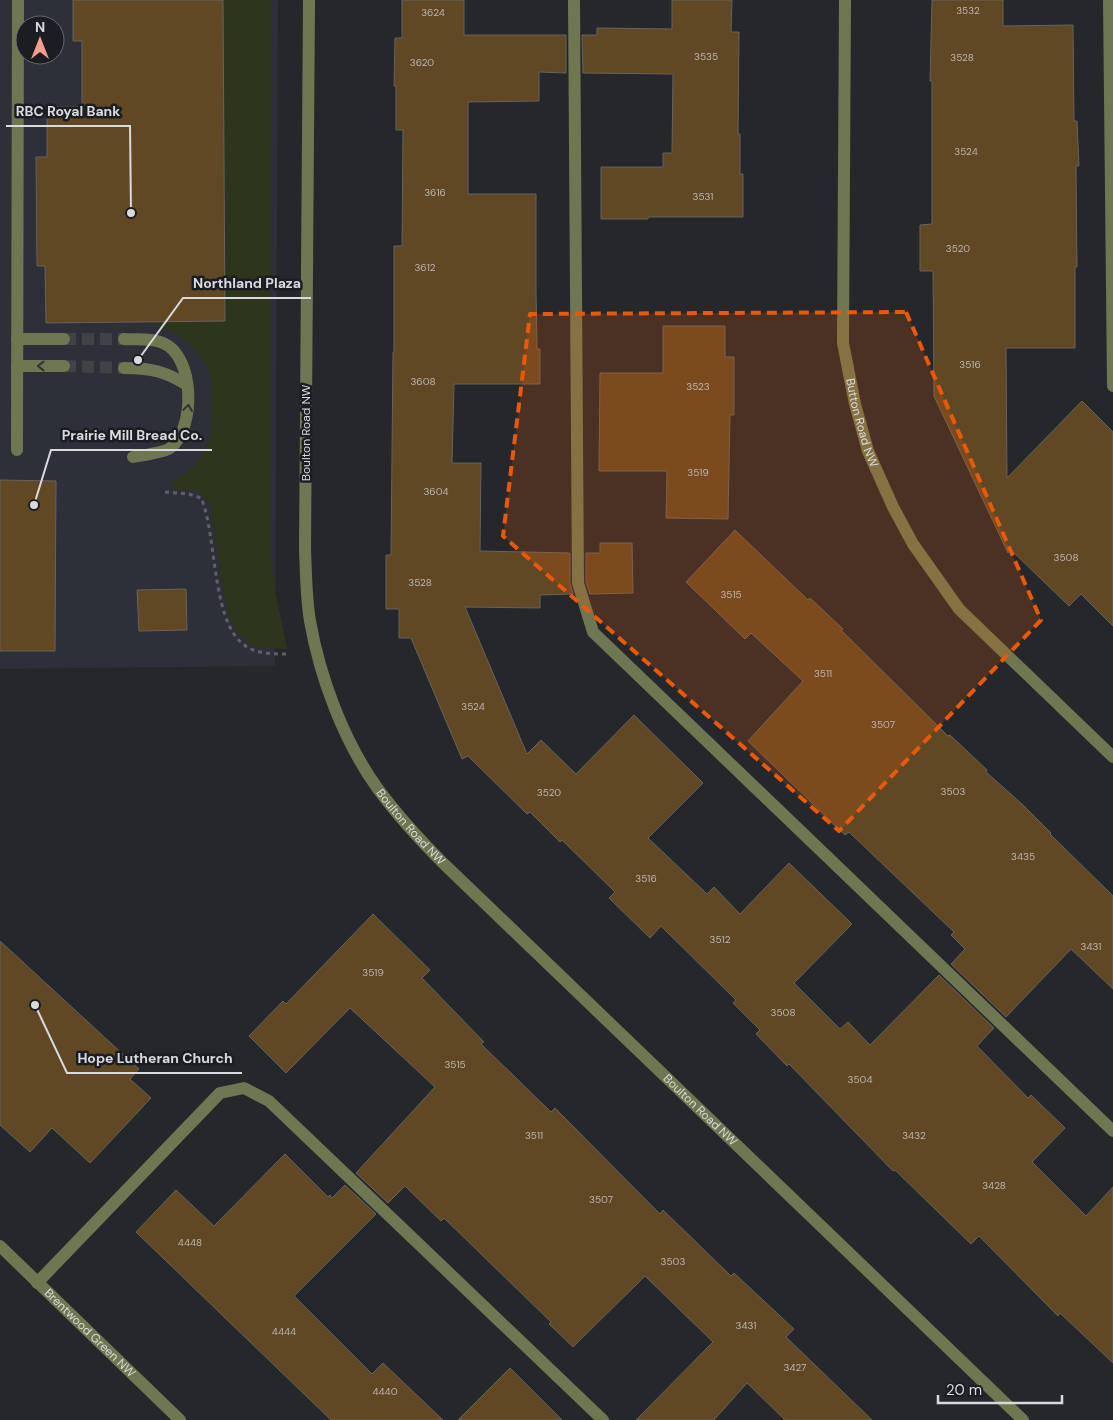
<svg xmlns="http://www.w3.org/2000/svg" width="1113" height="1420" viewBox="0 0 1113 1420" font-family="'DM Sans',sans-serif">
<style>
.built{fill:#2d2f39;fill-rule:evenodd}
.green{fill:#2d361c}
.building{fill:#614824;stroke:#67635e}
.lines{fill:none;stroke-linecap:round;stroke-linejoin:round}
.minor-tunnel{stroke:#404246;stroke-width:12;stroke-dasharray:12 6;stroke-linecap:butt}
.path{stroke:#5f6165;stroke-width:3;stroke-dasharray:4 4;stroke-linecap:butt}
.minor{stroke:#6f7752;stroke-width:12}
.oneway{stroke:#31342e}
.marked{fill:#e8590c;fill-opacity:0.2;stroke:#e8590c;stroke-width:4;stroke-dasharray:10 6;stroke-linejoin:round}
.labels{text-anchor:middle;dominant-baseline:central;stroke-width:5;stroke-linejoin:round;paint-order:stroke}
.number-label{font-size:10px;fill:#bbb6af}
.street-label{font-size:12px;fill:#d9dadd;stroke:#1c1d22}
.leader{fill:none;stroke:#d9dadd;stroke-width:2}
.callout-dot{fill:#d9dadd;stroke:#1c1d22;stroke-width:2}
.callout-label{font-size:14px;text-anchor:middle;font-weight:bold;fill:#d9dadd;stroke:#1c1d22;stroke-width:5;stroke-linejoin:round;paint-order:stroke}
</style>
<rect width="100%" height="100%" fill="#25272b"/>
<path class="built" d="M0 0H278L275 666 0 669ZM25 25H55V55H25Z"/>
<path class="green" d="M223 0H271L270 546 274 585 287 649 256 647 249 643 237 632 229 618 223 588 211 507 203 495 197 491 175 489 172 483C183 476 199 462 205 451 211 438 212 423 212 410 212 399 213 385 210 375 200 347 173 327 144 322L225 321Z"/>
<g class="building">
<path d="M73 0H223L225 321 46 323 45 266H37L36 157H47V107H82V41H73Z"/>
<path d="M402 0H464V35H566V73L539 72V101L468 102V194H536V291L537 349H540V384H454L452 463H481L480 551 570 553V583L573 594 540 595V608L465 607 527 754 541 740 576 774 634 715 703 783 648 838 707 894 714 887 740 914 789 863 852 924 794 983 840 1029 848 1022 870 1045 939 975 994 1028 977 1046 1028 1098 1031 1095 1065 1128 1032 1162 1086 1216 1113 1187V1363L1060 1313 1058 1316 979 1236 971 1244 895 1170 893 1171 789 1064 787 1066 756 1034 760 1030 733 1003 736 1000 661 926 650 938 609 898 615 892 562 840 560 842 530 812 527 814 468 756 462 759 411 638H399V609H386V555H391L393 352H394V246H402L403 130H396V86H394L395 38H402Z"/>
<path d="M672 0H732L731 32H739L738 134H740V174H743V217H648V219H601V167H663V153H672L673 74 583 73 582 35H597V28L672 29Z"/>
<path d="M932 0H1003V26L1073 25 1074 121H1077L1079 166H1076L1077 267H1075V348H1006L1007 478 1082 401 1113 432V626L1081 594 1069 606 1008 547V553L934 396 933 271H920V225L932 224V81H930Z"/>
<path d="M663 326H725V357H734V415H730L728 519 666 518 667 471H599L600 373H663Z"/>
<path d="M0 480 56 481 55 651H0Z"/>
<path d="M735 530 808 600 810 598 843 629 841 630 948 736 950 735 987 770 986 772 1023 805 1051 833 1050 834 1113 896V989L1071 949 1006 1017 951 964 965 949 951 935 954 932 849 832 845 835 748 741 803 681 751 633 745 639 686 582Z"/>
<path d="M600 543H632L633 593 590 594 586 582V553H600Z"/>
<path d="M186 589 187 630 139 631 137 590Z"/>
<path d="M373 914 430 970 422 978 484 1042 481 1044 551 1112 555 1108 660 1214 663 1210 731 1276 734 1273 794 1329 786 1337 872 1420H785L747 1383 714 1420H636L713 1342 645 1276 573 1347 549 1324 551 1322 444 1218 441 1221 405 1186 388 1203 356 1173 435 1087 350 1008 286 1073 249 1036 283 1001 286 1004Z"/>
<path d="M0 941 139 1069 130 1079 151 1098 90 1163 52 1128 30 1152 0 1125Z"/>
<path d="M285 1154 328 1197 330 1195 332 1198 345 1185 376 1214 294 1296 372 1374 383 1363 443 1420H331L136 1232 176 1190 214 1226Z"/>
<path d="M510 1368 562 1420H458Z"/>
</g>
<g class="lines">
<g class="minor-tunnel">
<path d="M64 339H124"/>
<path d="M64 366 124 368"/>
</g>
<path class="path" d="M165 492 189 494 201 498C218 535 210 632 251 649 262 654 277 654 288 654"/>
<g class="minor">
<path id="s1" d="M309 0 305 549C306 573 306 597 310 621 320 678 344 742 378 789 398 816 420 840 443 863L1023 1420"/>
<path d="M574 0 578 583 593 632 1113 1131"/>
<path id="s2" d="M845 0 843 343 855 404 868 451 893 507 913 544 959 609 1113 757"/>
<path d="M1109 0 1113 386"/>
<path d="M17 339H64"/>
<path d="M124 339C136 340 152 338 163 343 195 356 196 429 170 448 164 453 142 455 133 457"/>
<path d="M17 366H64"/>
<path d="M124 368C150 368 165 371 187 385"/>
<path d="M17 450 18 0"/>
<path id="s3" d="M0 1246 180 1420"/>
<path d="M37 1283 220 1093 244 1088 269 1101 603 1420"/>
</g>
</g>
<defs><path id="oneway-chevron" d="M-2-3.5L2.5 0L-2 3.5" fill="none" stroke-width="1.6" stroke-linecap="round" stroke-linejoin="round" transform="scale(1.25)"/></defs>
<g class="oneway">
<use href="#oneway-chevron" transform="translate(41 366) rotate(180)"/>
<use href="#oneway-chevron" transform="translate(188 408) rotate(-82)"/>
</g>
<path class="marked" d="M906 312 1041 620 839 831 503 536 530 314Z"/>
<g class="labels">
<g class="number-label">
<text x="968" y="10">3532</text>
<text x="433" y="12">3624</text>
<text x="706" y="56">3535</text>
<text x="962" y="57">3528</text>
<text x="422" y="62">3620</text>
<text x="966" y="151">3524</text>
<text x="435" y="192">3616</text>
<text x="703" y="196">3531</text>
<text x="958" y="248">3520</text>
<text x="425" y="267">3612</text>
<text x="970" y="364">3516</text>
<text x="423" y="381">3608</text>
<text x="698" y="386">3523</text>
<text x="698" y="472">3519</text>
<text x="436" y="491">3604</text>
<text x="1066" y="557">3508</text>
<text x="420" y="582">3528</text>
<text x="731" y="594">3515</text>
<text x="823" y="673">3511</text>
<text x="473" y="706">3524</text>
<text x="883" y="724">3507</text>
<text x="953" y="791">3503</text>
<text x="549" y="792">3520</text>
<text x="1023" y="856">3435</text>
<text x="646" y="878">3516</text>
<text x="720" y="939">3512</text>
<text x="1091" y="946">3431</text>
<text x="373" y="972">3519</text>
<text x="783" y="1012">3508</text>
<text x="455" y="1064">3515</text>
<text x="860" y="1079">3504</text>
<text x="534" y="1135">3511</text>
<text x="914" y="1135">3432</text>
<text x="994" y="1185">3428</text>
<text x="601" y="1199">3507</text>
<text x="190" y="1242">4448</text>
<text x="673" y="1261">3503</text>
<text x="746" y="1325">3431</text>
<text x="284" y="1331">4444</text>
<text x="795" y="1367">3427</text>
<text x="385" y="1391">4440</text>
</g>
<g class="street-label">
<text stroke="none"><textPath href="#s2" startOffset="425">Button Road NW</textPath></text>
<text transform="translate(306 433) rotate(-90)">Boulton Road NW</text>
<text stroke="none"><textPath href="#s1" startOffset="854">Boulton Road NW</textPath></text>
<text stroke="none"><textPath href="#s1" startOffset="1259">Boulton Road NW</textPath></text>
<text stroke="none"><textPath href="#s3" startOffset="125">Brentwood Green NW</textPath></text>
</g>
</g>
<path class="leader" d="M131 213L130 126H6M138 360L183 298H311M34 505L51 450H212M35 1005L67 1073H242"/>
<g class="callout-dot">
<circle cx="131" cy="213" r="5"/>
<circle cx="138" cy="360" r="5"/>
<circle cx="34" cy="505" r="5"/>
<circle cx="35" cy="1005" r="5"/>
</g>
<g class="callout-label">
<text x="68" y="116">RBC Royal Bank</text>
<text x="247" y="288">Northland Plaza</text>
<text x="132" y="440">Prairie Mill Bread Co.</text>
<text x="155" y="1063">Hope Lutheran Church</text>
</g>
<g transform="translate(40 40)"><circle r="24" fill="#1c1d22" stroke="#68696d"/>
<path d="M0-4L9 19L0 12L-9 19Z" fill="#f59d8e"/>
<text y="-8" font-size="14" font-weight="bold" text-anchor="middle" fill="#d9dadd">N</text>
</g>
<path d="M938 1395v8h124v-8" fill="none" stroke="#d9dadd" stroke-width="2.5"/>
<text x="946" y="1395" font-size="15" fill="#d9dadd" stroke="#1c1d22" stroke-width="4" paint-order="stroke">20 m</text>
</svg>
